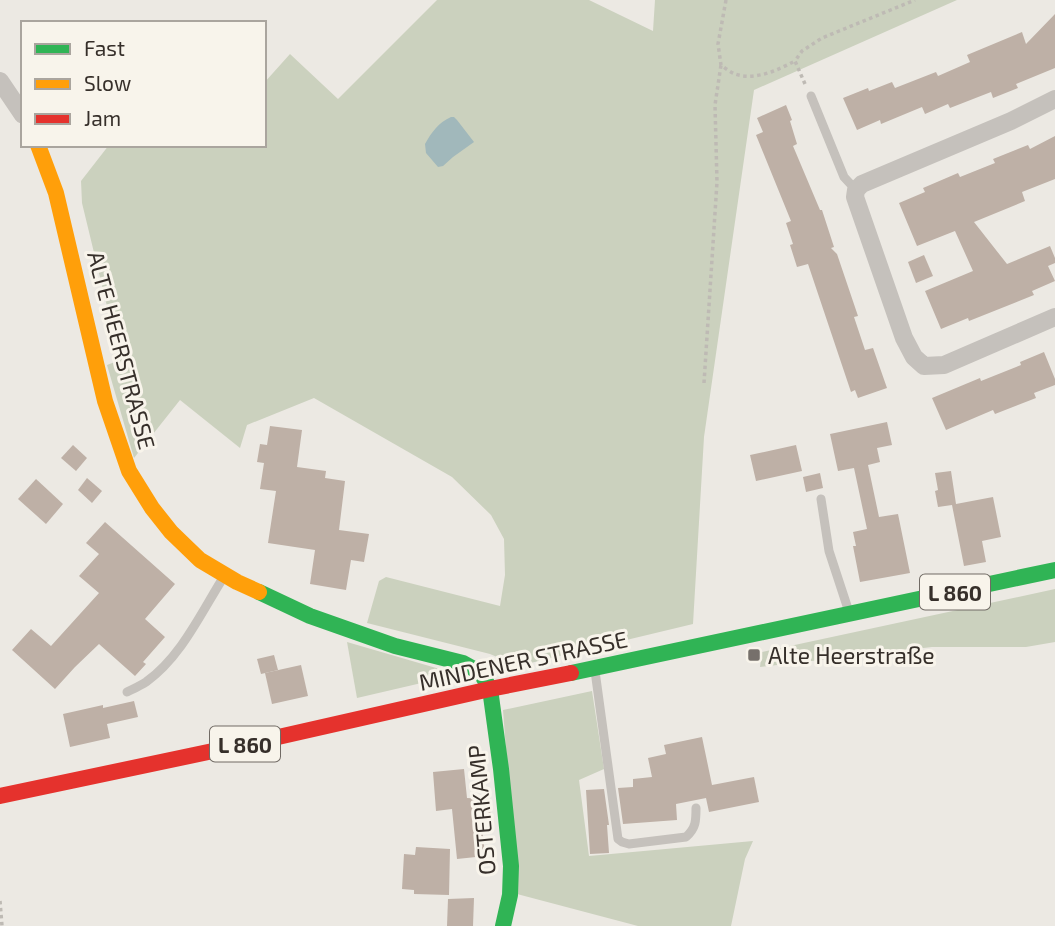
<svg xmlns="http://www.w3.org/2000/svg" width="1055" height="926" viewBox="0 0 1055 926" font-family="'Exo 2',sans-serif">
<style>
.green{fill:#cbd1be}
.water{fill:#a1b8bb}
.building{fill:#beb0a6}
.lines{fill:none;stroke-linecap:round;stroke-linejoin:round}
.path{stroke:#bebab4;stroke-width:3.5;stroke-dasharray:3.5 3.5;stroke-linecap:butt}
.lane{stroke:#c5c1bc;stroke-width:9}
.street{stroke:#c5c1bc;stroke-width:18}
.fast{stroke:#30b455;stroke-width:16}
.slow{stroke:#ff9f0a;stroke-width:16}
.jam{stroke:#e5322d;stroke-width:16}
.poi-dot{fill:#76706b;stroke:#f8f4eb;stroke-width:2.5}
.labels{text-anchor:middle;dominant-baseline:central;stroke-width:6;stroke-linejoin:round;paint-order:stroke}
.shield{fill:#f8f4eb;stroke:#706a64;stroke-width:2}
.shield-label{font-size:21px;font-weight:bold;fill:#362f2a}
.street-label{font-size:23px;fill:#362f2a;stroke:#f8f4eb}
.poi-label{font-size:23px;fill:#362f2a;stroke:#f8f4eb;text-anchor:start}
</style>
<rect width="100%" height="100%" fill="#ece9e3"/>
<g class="green">
<path d="M437 0H589L653 31 655 0H957L754 90 704 437 693 624 518 666 490 654 367 623 379 581 386 577 500 606 505 575 504 539 491 515 452 477 314 398 247 425 240 448 180 400 134 458 107 365 120 360 82 203 81 181 109 145H264V83L290 54 338 99Z"/>
<path d="M1055 589V642L1026 647H932L760 667 762 652Z"/>
<path d="M347 642 443 670V678L357 698Z"/>
<path d="M592 691 604 769 579 780 589 856 753 841 745 859 731 926H638L517 894 503 710Z"/>
</g>
<path class="water" d="M451 117H454L457 120 474 142 453 157 443 166 438 167 426 153 425 144C431 133 439 122 451 117Z"/>
<g class="building">
<path d="M1055 14V68L1016 84 1018 88 993 98 991 92 950 108 948 104 925 114 922 107 881 124 880 120 857 130 843 98 868 88 869 91 892 82 895 88 936 72 938 76 970 62 967 55 1022 32 1026 44Z"/>
<path d="M786 105 792 120 790 121 797 144 793 146 820 210H822L834 247 831 248 837 254 858 316 854 317 865 350 873 348 887 388 858 398 855 390 851 392 808 264 797 267 790 245 793 244 786 223 791 221 756 135 763 132 757 118Z"/>
<path d="M1055 136V179L1022 192 1025 201 974 222 1007 264 1050 246 1055 258V263L1048 266 1055 281 1032 291 1034 295 969 321 968 318 941 329 925 291 973 271 955 231 917 246 899 203 925 192 923 188 958 173 960 177 995 163 993 159 1028 145 1030 149Z"/>
<path d="M924 255 933 276 916 283 908 262Z"/>
<path d="M1044 352 1055 379V385L1034 393 1036 398 995 414 993 410 946 430 932 398 980 378 981 381 1021 365 1020 362Z"/>
<path d="M887 422 892 445 877 448 880 462 868 465 879 517 898 514 910 573 860 582 853 546H856L853 532 867 529 854 468 838 471 830 434Z"/>
<path d="M270 426 302 430 297 467 326 471 325 478 345 481 339 530 369 534 364 562 351 560 346 590 310 584 315 550 268 543 276 491 260 489 264 463 257 462 260 444 267 445Z"/>
<path d="M73 445 87 458 76 471 61 458Z"/>
<path d="M796 445 802 471 756 481 750 455Z"/>
<path d="M951 471 956 504 993 497 1001 537 982 541 986 562 964 566 952 505 938 507 935 491 938 490 935 473Z"/>
<path d="M820 473 823 488 806 492 803 477Z"/>
<path d="M87 478 102 491 92 503 78 490Z"/>
<path d="M36 479 63 504 46 524 18 499Z"/>
<path d="M105 522 175 584 145 619 165 637 143 662 146 664 135 676 99 644 75 667 55 689 12 650 31 629 51 646 99 593 79 576 99 554 86 543Z"/>
<path d="M274 655 278 670 261 674 257 659Z"/>
<path d="M301 665 308 696 272 704 265 673Z"/>
<path d="M134 701 138 717 107 724 110 738 70 747 63 714 103 705V708Z"/>
<path d="M702 737 712 785 754 777 759 802 709 812 706 798 676 804 677 820 623 824 618 788 633 787V779L652 777 648 758 666 754 664 745Z"/>
<path d="M464 769 467 798 489 799 491 818 481 819 485 854 476 855V857L457 859 452 809 436 811 433 772Z"/>
<path d="M604 789 609 825H607L609 853 590 854 586 790Z"/>
<path d="M416 847 450 849 449 895 414 894V890L402 889 404 854 415 855Z"/>
<path d="M474 898 473 926H447L448 899Z"/>
</g>
<g class="lines">
<g class="path">
<path d="M726 0 718 44 721 65C725 68 730 72 735 74 755 81 778 70 795 61"/>
<path d="M805 84 795 61 802 51 822 38 915 0"/>
<path d="M704 383 717 182 715 105 721 65"/>
<path d="M0 901 2 926"/>
</g>
<g class="lane">
<path d="M811 96 844 177 856 190"/>
<path d="M821 499 829 551 849 612"/>
<path d="M595 671 618 839 622 842 629 844 686 837C696 828 696 821 696 808"/>
<path d="M127 692C133 689 140 686 146 682 181 657 201 613 223 578"/>
</g>
<g class="street">
<path d="M0 81 23 115"/>
<path d="M1055 99 1011 121 862 184 856 190 855 197 904 338 914 357 924 366 944 365 1055 317"/>
</g>
<g class="fast">
<path d="M259 592 310 616 395 646 463 663 481 673 490 689 501 769 511 866 510 895 503 926"/>
<path d="M571 673 1055 570"/>
</g>
<path class="slow" d="M38 145 56 193 105 401 129 471 152 508 171 532 200 560 237 582 259 592"/>
<path class="jam" d="M0 796 265 740 490 689 571 673"/>
</g>
<rect class="poi-dot" x="747" y="648" width="14" height="14" rx="3.5"/>
<g class="labels">
<g class="shield">
<rect x="920" y="574.5" width="70" height="35" rx="5"/>
<rect x="210" y="726.5" width="70" height="35" rx="5"/>
</g>
<g class="shield-label">
<text x="955" y="592">L 860</text>
<text x="245" y="744">L 860</text>
</g>
<g class="street-label">
<text transform="translate(122 350) rotate(75)">ALTE HEERSTRASSE</text>
<text transform="translate(523 660) rotate(-12)">MINDENER STRASSE</text>
<text transform="translate(481 810) rotate(-95)">OSTERKAMP</text>
</g>
<g class="poi-label">
<text x="768" y="655">Alte Heerstraße</text>
</g>
</g>
<rect x="21" y="21" width="245" height="126" fill="#f8f4eb" stroke="#aaa59e" stroke-width="2"/>
<rect x="35" y="44" width="35" height="10" fill="#30b455" stroke="#aaa59e" stroke-width="2"/>
<text x="84" y="56" font-size="21" fill="#362f2a">Fast</text>
<rect x="35" y="79" width="35" height="10" fill="#ff9f0a" stroke="#aaa59e" stroke-width="2"/>
<text x="84" y="91" font-size="21" fill="#362f2a">Slow</text>
<rect x="35" y="114" width="35" height="10" fill="#e5322d" stroke="#aaa59e" stroke-width="2"/>
<text x="84" y="126" font-size="21" fill="#362f2a">Jam</text>
</svg>
